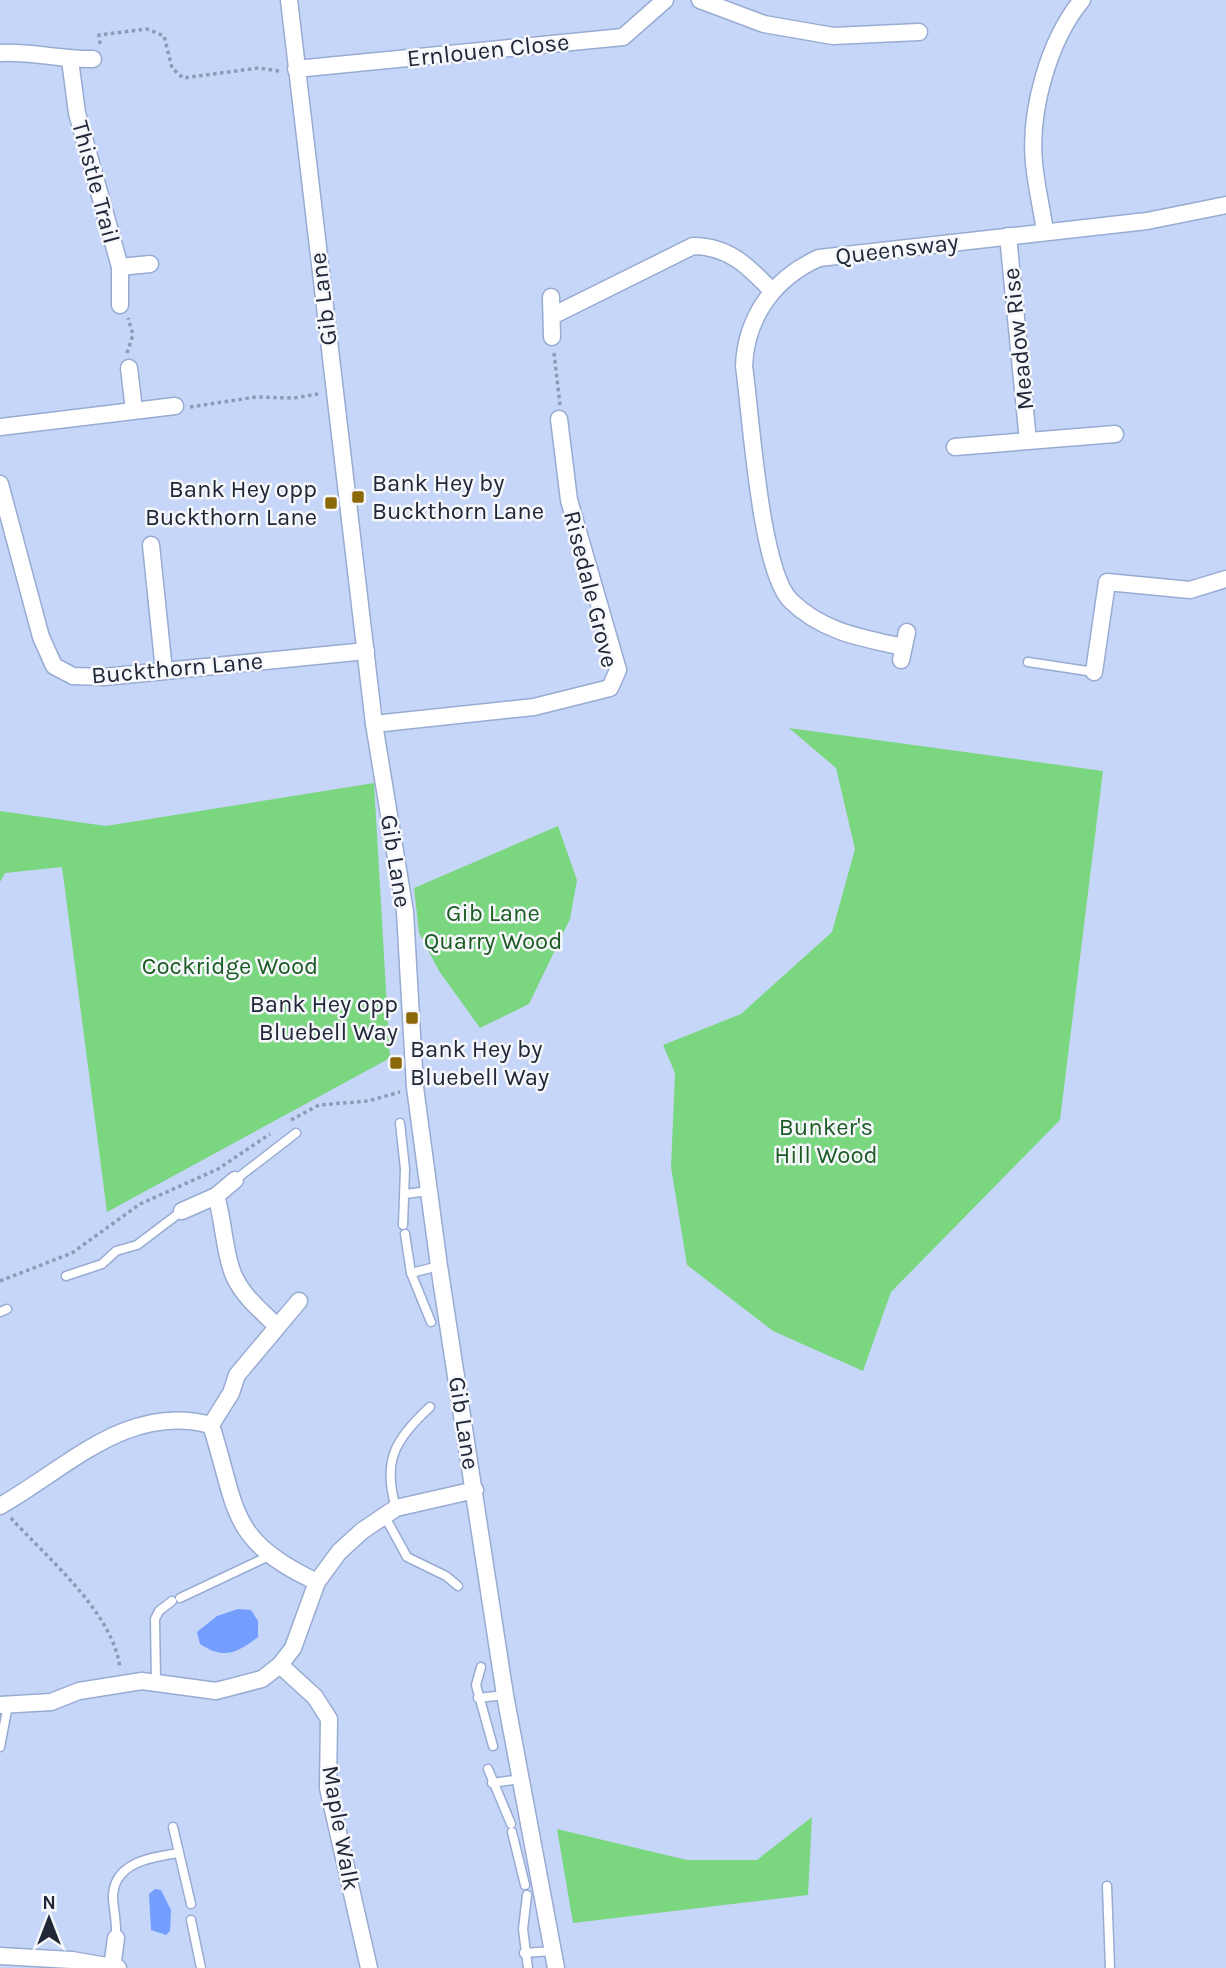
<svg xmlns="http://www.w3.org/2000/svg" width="1226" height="1968" viewBox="0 0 1226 1968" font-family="Karla,sans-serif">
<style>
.green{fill:#7bd680}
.water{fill:#739dfe}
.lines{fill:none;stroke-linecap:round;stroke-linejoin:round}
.lane-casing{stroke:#98abd3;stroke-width:11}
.street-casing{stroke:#98abd3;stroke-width:19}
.path{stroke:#8d9ab5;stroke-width:3.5;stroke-dasharray:3.5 3.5;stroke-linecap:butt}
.lane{stroke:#fff;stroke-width:8}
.street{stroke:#fff;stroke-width:16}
.poi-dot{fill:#8b6909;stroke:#f5f7fb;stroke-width:2.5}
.labels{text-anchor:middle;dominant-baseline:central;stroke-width:5;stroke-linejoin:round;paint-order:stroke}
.street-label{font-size:24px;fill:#202737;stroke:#f5f7fb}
.poi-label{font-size:24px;fill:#202737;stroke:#f5f7fb;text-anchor:start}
.park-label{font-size:24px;fill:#1c5b23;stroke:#f5f7fb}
</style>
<rect width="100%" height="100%" fill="#c6d6f8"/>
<g class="green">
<path d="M789 728 1103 771 1060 1120 891 1292 863 1371 773 1331 687 1265 671 1167 675 1073 663 1045 741 1014 832 932 855 849 836 768Z"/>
<path d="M374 783 390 1058 107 1212 62 867 5 873 0 882V811L106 826Z"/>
<path d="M558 826 577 880 570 919 529 1004 480 1028 439 971 419 933 414 888Z"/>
<path d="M812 1817 808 1895 573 1923 557 1829 687 1860H757Z"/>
</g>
<g class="water">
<path d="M238 1609 251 1610 258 1621V1637C237 1653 224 1660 200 1644L197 1632 217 1616Z"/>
<path d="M155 1889 161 1890 171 1910 170 1931 166 1935 151 1930 149 1894Z"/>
</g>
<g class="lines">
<defs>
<g id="lane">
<path d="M1028 662 1094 672"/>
<path d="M400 1123 405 1169 403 1225"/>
<path d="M235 1180 296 1133"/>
<path d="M405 1194 429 1191"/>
<path d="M405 1234 411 1273 431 1322"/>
<path d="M411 1273 439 1266"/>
<path d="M66 1276 102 1264 116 1251 137 1245 182 1211"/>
<path d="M0 1312 7 1309"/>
<path d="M396 1508C382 1461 395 1439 430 1407"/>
<path d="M384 1515 407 1557 446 1576 458 1586"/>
<path d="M180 1598 269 1556"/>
<path d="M481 1667 476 1685 493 1746"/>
<path d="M156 1682 155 1619 159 1611 172 1601"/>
<path d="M478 1698 505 1695"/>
<path d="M0 1747 8 1705"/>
<path d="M488 1769 511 1824"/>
<path d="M492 1783 521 1779"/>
<path d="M173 1827 191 1904"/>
<path d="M512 1832 525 1885"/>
<path d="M1107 1886 1110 1968"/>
<path d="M527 1895 523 1929 528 1968"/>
<path d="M191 1920 201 1968"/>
<path d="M116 1938C117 1924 114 1912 113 1899 112 1862 152 1857 179 1853"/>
<path d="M524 1953 552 1951"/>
</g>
<g id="street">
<path d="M289 0 374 724 405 912 415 1087 439 1266 505 1695 556 1968"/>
<path d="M700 0 764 24 833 36 919 32"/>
<path d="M0 53C32 51 61 60 93 59"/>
<path d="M70 60 77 113 120 267V305"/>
<path d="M296 69 623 37 665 0"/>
<path d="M1045 232C1042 209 1036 186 1034 163 1029 110 1049 40 1082 0"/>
<path d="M1008 236 1028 441"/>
<path d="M120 267 150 264"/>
<path d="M551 297 552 337"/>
<path d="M552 316 693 246C729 246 749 267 772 291"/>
<path d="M129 368 134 410"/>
<path d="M0 427 175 406"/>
<path d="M955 447 1115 434"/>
<path d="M0 484 41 637 54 666 73 676 104 677 366 651"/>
<path d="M151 545 164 671"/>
<path d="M903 647C862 638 823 632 791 601 760 571 751 415 744 366 746 317 774 278 819 258L1147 221 1226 205"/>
<path d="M901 660 907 632"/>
<path d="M1094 672 1107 582 1190 590 1226 579"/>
<path d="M374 724 534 707 610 688 618 670 569 500 559 419"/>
<path d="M216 1196C224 1221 224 1254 234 1276 243 1296 261 1311 277 1326"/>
<path d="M182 1211 216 1196 235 1180"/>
<path d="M299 1301 237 1375 231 1393 211 1425C238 1509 227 1540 317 1582"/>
<path d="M0 1506C66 1469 128 1402 211 1425"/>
<path d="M280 1665 315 1697 329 1719 328 1788 369 1968"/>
<path d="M0 1705 51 1702 79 1691 142 1681 216 1691 262 1679 280 1665 293 1648 317 1582 339 1552 362 1531 396 1508 475 1490"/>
<path d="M0 1956 72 1960 118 1968"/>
<path d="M112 1968 116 1938"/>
</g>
</defs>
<use href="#lane" class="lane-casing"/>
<use href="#street" class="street-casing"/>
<g class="path">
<path d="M100 44 99 35 147 29 164 36 172 68 183 78 258 68 279 71"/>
<path d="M127 353 133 335 128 318"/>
<path d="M554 353 560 405"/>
<path d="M190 407 256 397 294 398 318 394"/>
<path d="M291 1120 319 1105 368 1101 400 1092"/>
<path d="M0 1281 72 1253 140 1204 218 1169 270 1134"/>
<path d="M11 1518C47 1558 113 1612 120 1668"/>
</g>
<use href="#lane" class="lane"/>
<use href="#street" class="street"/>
</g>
<g class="poi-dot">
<rect x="351" y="490" width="14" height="14" rx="3.5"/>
<rect x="324" y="496" width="14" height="14" rx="3.5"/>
<rect x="405" y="1011" width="14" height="14" rx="3.5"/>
<rect x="389" y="1056" width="14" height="14" rx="3.5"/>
</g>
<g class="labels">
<g class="street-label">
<text transform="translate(488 50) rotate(-6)">Ernlouen Close</text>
<text transform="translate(96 182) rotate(75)">Thistle Trail</text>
<text transform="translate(897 249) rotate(-7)">Queensway</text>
<text transform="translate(323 299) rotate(-97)">Gib Lane</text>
<text transform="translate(1018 339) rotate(-96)">Meadow Rise</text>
<text transform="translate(591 589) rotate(76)">Risedale Grove</text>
<text transform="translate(177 668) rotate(-5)">Buckthorn Lane</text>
<text transform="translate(396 861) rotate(81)">Gib Lane</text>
<text transform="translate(464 1423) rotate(81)">Gib Lane</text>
<text transform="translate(341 1828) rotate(80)">Maple Walk</text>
</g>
<g class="poi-label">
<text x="372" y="483">Bank Hey by<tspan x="372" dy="28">Buckthorn Lane</tspan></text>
<text x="317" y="489" text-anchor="end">Bank Hey opp<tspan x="317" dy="28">Buckthorn Lane</tspan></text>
<text x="398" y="1004" text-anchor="end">Bank Hey opp<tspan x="398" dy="28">Bluebell Way</tspan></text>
<text x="410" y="1049">Bank Hey by<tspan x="410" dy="28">Bluebell Way</tspan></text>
</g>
<g class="park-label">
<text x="493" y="913">Gib Lane<tspan x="493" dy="28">Quarry Wood</tspan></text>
<text x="230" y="966">Cockridge Wood</text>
<text x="826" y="1127">Bunker's<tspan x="826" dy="28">Hill Wood</tspan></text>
</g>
</g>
<g transform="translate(49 1919)" stroke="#f5f7fb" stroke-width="5" paint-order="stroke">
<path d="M0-5L12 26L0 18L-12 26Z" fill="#202737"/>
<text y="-10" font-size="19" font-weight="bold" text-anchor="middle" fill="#202737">N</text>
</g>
</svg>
